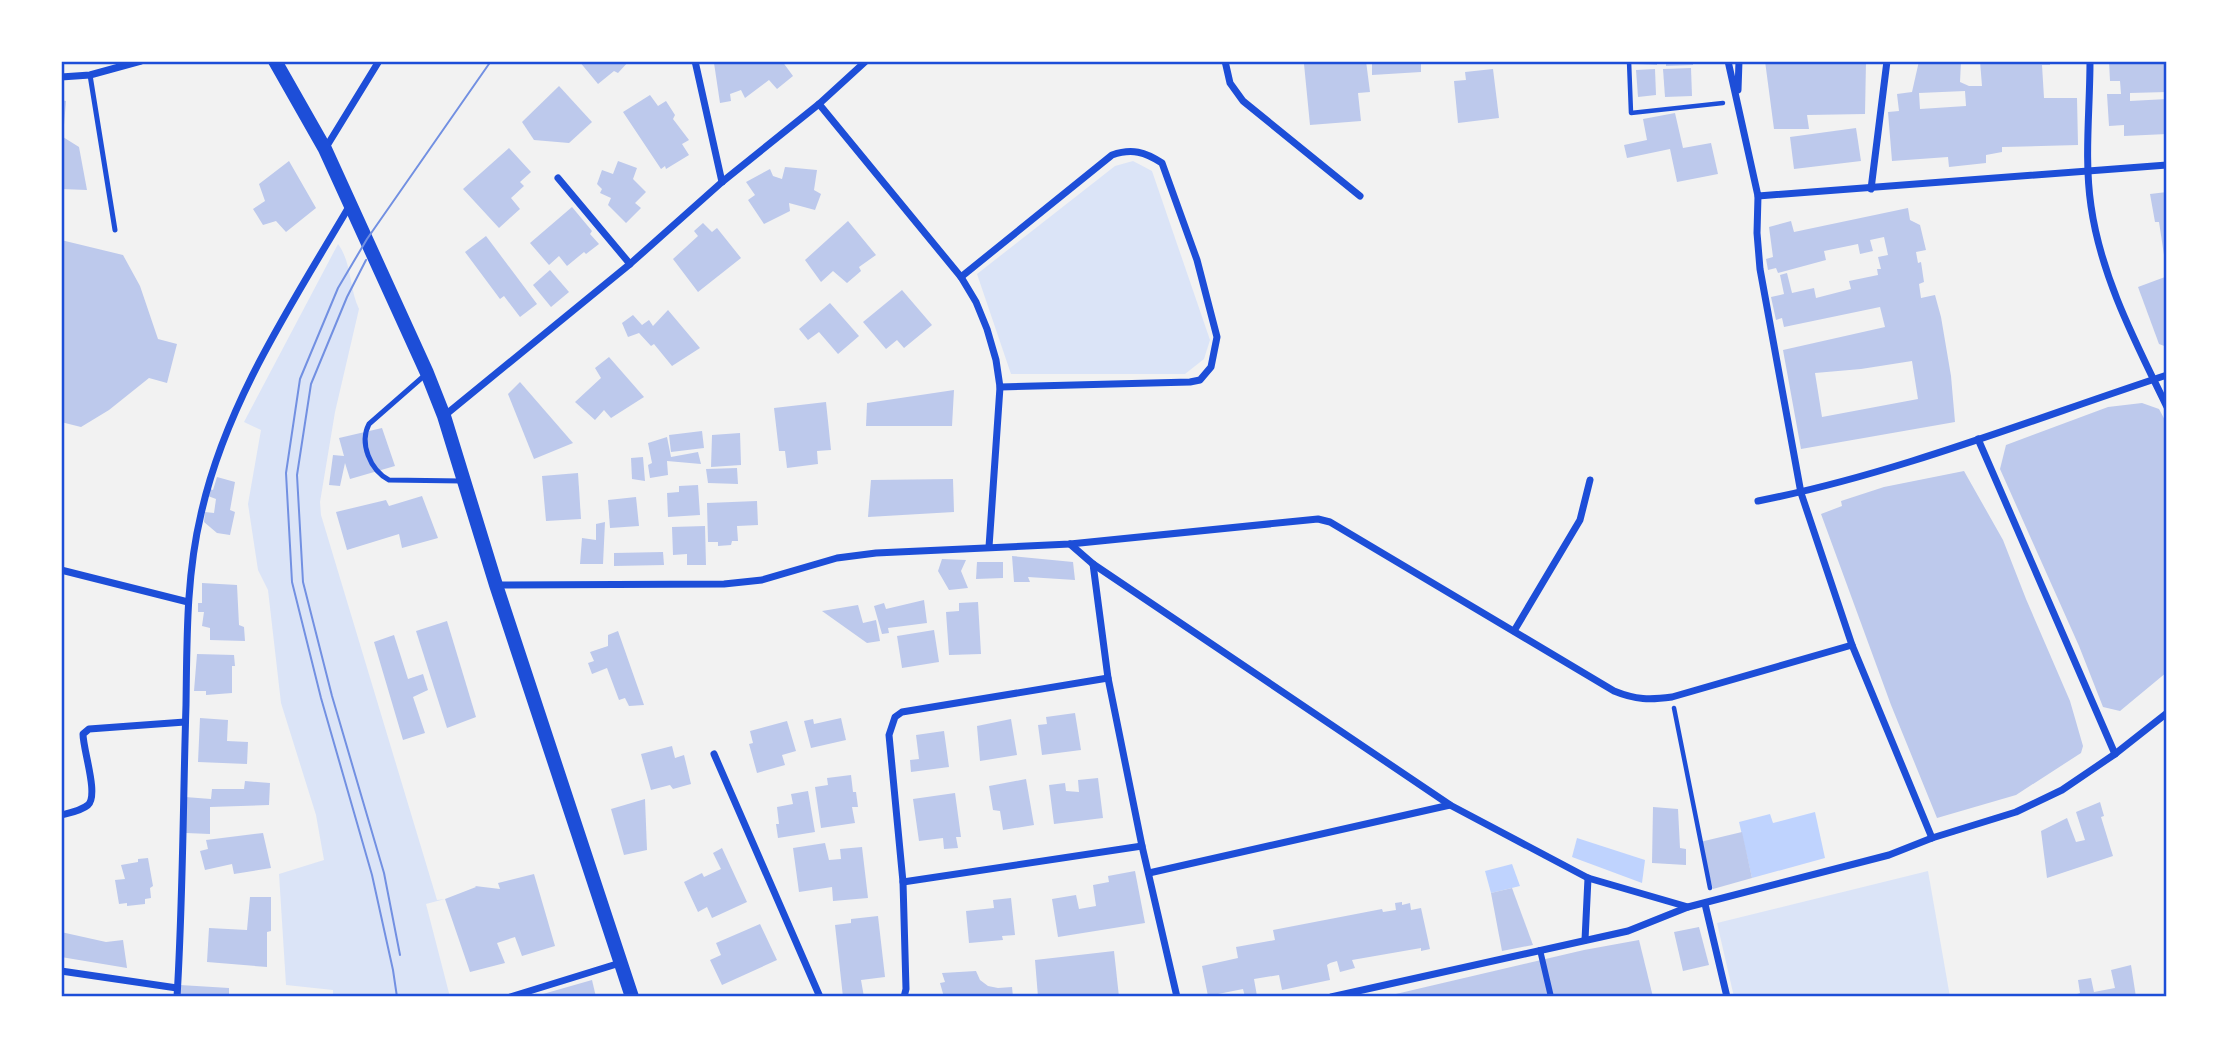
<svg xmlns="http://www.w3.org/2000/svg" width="2228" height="1058" viewBox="0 0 2228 1058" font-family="'Space Grotesk',sans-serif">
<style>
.green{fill:#dbe4f7}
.water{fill:#bfd3fe}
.building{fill:#bdc9ec;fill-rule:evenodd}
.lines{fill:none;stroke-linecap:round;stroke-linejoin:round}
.path{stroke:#1d4ed8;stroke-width:4.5}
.service{stroke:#1d4ed8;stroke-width:5}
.pedestrian{stroke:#1d4ed8;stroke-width:6}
.minor{stroke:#1d4ed8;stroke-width:7}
.secondary{stroke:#1d4ed8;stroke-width:14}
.tram{stroke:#7290e2;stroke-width:2}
.neatline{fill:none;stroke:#1d4ed8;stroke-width:2.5}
</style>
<rect width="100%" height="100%" fill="#f2f2f2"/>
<g class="green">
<path d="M1133 161 1152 171 1210 340 1204 359 1185 374H1011L977 274 1115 166Z"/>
<path d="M338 244C352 263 349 288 359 309L335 412 320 502 321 515 437 900 445 899 426 904 450 997H333V990L286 985 279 874 324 860 316 815 281 703 268 590 258 570 248 504 261 430 244 422Z"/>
<path d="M1928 871 1950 997H1734L1717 923Z"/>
</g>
<g class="water">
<path d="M1815 812 1825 858 1752 878 1739 822 1770 814 1773 823Z"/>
<path d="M1577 838 1645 860 1642 883 1572 857Z"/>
<path d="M1512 864 1520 886 1491 893 1485 871Z"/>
</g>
<g class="building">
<path d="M579 61H629L618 73 614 71 598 84Z"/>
<path d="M723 61H782L793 76 777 89 769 80 745 98 741 90 730 94 731 101 720 103 714 63Z"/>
<path d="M1326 61H1366L1370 92 1358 93 1361 121 1310 125 1304 64Z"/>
<path d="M1372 61H1421V72L1372 75Z"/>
<path d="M1633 61H1657V65L1633 64Z"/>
<path d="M1666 61H1693V65L1666 66Z"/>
<path d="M1765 61H1866L1865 114 1807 115 1809 129H1774Z"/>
<path d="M1919 61H1961L1960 82 1969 86H1982L1980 61H2050V65H2042L2044 98H2077L2078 145 2002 147V152L1986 155V163L1949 167 1948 157 1892 161 1888 112 1899 111 1897 94 1912 92ZM1965 91 1966 106 1920 109 1919 93Z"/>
<path d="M2109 61H2167V92L2130 93V101L2167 99V134L2124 136V125L2109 126 2107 94H2121L2120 81H2110Z"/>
<path d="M1691 68 1692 96 1665 97 1663 69Z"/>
<path d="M1493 69 1499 118 1458 123 1454 81 1466 80 1465 72Z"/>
<path d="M1655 69 1656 95 1638 97 1636 70Z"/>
<path d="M559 86 592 122 569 143 534 140 522 122Z"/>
<path d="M650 95 658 106 666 101 675 115 673 119 689 140 682 144 689 155 666 169 665 166 661 169 623 112Z"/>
<path d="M61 100 66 101 63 137 79 147 87 190 61 189Z"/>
<path d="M1675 113 1683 148 1711 143 1718 174 1677 182 1670 149 1627 158 1624 145 1647 140 1643 119Z"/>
<path d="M1856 128 1861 161 1794 169 1790 137Z"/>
<path d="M509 148 531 172 520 182 524 186 511 198 520 209 499 228 463 189Z"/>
<path d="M289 161 316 208 286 232 276 221 263 225 253 209 265 201 259 184Z"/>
<path d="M618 161 637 168 633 179 646 192 635 203 641 208 626 223 608 205 611 198 600 193 602 189 597 184 602 170 613 174Z"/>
<path d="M785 167 817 170 814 190 821 194 815 210 789 203 790 211 764 224 748 200 755 195 746 182 770 169 773 176 782 179Z"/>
<path d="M2167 192V255H2164L2159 222H2155L2150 194Z"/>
<path d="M572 207 592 231 590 234 599 244 586 254 584 252 567 266 559 256 549 265 530 243Z"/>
<path d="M1908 208 1910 220 1920 225 1926 250 1916 252 1918 263 1921 262 1924 282 1919 284 1921 298 1935 295 1941 317 1951 376 1955 422 1801 449 1783 350 1885 327 1880 307 1784 327 1782 318 1776 320 1771 297 1784 294 1780 275 1787 273 1792 293 1814 288 1816 298 1851 289 1849 281 1878 275 1877 269H1881L1878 257 1888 255 1884 237 1870 240 1873 251 1860 254 1858 244 1824 251 1826 260 1778 273 1776 268 1768 270 1766 259 1773 257 1769 227 1791 221 1794 232ZM1912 361 1918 399 1822 417 1815 373 1861 369Z"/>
<path d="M848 221 876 255 859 267 861 271 847 283 833 271 821 282 805 260Z"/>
<path d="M703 223 712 232 717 228 741 258 698 292 673 259 698 236 694 231Z"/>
<path d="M486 236 537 304 520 317 504 296 500 299 465 252Z"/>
<path d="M61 240 123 255 140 286 158 339 177 344 167 383 149 378 109 410 81 427 61 422Z"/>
<path d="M550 270 569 292 551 307 533 285Z"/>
<path d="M2165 277 2167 281V347L2159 344 2138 287Z"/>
<path d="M902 290 932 325 904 348 897 340 886 349 863 322Z"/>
<path d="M830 303 859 336 838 354 819 332 808 340 799 329Z"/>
<path d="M668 310 700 348 672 366 654 344 651 346 639 333 628 337 622 323 633 315 642 325 649 320 653 326Z"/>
<path d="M609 357 644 397 611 418 604 410 595 420 575 402 601 378 595 368Z"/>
<path d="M520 382 573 443 534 459 508 394Z"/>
<path d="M954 390 952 426H866L867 403Z"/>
<path d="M826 402 831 450 817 451 818 464 787 468 785 451H779L774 408Z"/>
<path d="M2142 403 2159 409 2167 424V672L2120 711 2103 707 2079 646 2000 469 2006 445 2108 407Z"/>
<path d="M382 428 395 466 350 479 345 463 340 486 329 485 333 455 344 456 339 438Z"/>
<path d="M702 431 704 448 671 452 669 435Z"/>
<path d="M740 433 741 465 711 467 712 435Z"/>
<path d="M667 437 671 457 698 452 701 464 667 461 668 475 650 478 648 465 652 463 648 443Z"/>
<path d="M643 457 645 481 632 479 631 458Z"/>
<path d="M737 468 738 484 708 483 706 469Z"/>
<path d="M1964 471 2003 540 2026 599 2070 701 2083 746 2081 753 2016 795 1937 818 1891 705 1821 514 1842 506 1841 501 1884 487Z"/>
<path d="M578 473 581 519 546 521 542 476Z"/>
<path d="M217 477 235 482 230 510 235 512 230 535 217 533 204 522 205 512 214 513 216 499 208 496 210 489 213 490Z"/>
<path d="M953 479 954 512 868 517 871 480Z"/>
<path d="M698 485 700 515 668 517 667 493 679 492V486Z"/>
<path d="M422 496 438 538 402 548 399 534 347 550 336 512 386 500 389 506Z"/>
<path d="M636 497 639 526 610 528 608 500Z"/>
<path d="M757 501 758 525 737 526 738 541H732L731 545 718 546V542H708L707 503Z"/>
<path d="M605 522 603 564H580L582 538 596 540V524Z"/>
<path d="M705 526 706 565H687V554L673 555 672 527Z"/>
<path d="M663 552 664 565 614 566V553Z"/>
<path d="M1012 556 1073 562 1075 580 1028 577 1030 582H1014Z"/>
<path d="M942 559 966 560 961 571 968 588 949 590 938 571Z"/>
<path d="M977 562H1003V578L976 579Z"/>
<path d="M202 583 237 585 239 625 244 627 245 641 210 640V628L202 626 204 612H198V603H202Z"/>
<path d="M924 600 927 623 888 628 889 633 882 634 874 606 884 603 886 609Z"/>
<path d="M978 602 981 654 949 655 946 612 959 611V603Z"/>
<path d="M858 605 863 623 876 620 880 641 867 643 822 611Z"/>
<path d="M447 621 476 717 447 728 416 631Z"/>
<path d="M934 630 939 662 902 668 897 636Z"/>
<path d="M618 631 644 705 629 706 625 698 619 700 607 668 592 674 588 663 594 661 590 652 608 646V635Z"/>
<path d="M394 635 408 679 423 674 428 690 413 697 425 733 403 740 374 642Z"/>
<path d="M197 654 234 655 235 666H232V693L206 695V691H194Z"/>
<path d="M1075 713 1081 750 1042 755 1038 725 1047 724 1046 717Z"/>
<path d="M200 718 228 720 227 741 248 742 247 764 198 762Z"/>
<path d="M841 718 846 740 811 748 804 721 813 719 814 724Z"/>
<path d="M1011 719 1017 755 980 761 977 726Z"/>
<path d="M787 721 796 751 782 755 785 765 757 773 749 744 753 743 750 731Z"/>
<path d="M944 731 949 767 911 772 910 760 919 759 916 735Z"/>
<path d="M672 746 675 758 684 755 691 784 673 789 670 785 651 790 641 754Z"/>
<path d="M851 775 853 792H856L858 807H852L855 823 821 828 815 787 828 785 827 778Z"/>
<path d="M1098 778 1103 818 1054 824 1049 785 1065 783 1066 791 1079 792 1078 780Z"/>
<path d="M1026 779 1034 825 1003 830 1000 811 993 810 989 786Z"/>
<path d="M245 781 270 783 269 805 210 807V834L186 833 185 797 211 799 212 789H244Z"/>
<path d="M808 791 815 832 778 838 776 824H779L777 807 793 804 791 794Z"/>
<path d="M955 793 961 837H956L958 848 944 849 943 838 919 841 913 799Z"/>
<path d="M645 799 647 850 624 855 611 809Z"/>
<path d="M2100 802 2104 816 2101 817 2113 856 2047 878 2041 831 2067 818 2076 842 2085 840 2076 812Z"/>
<path d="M1653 807 1678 809 1680 848 1686 849V865L1652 863Z"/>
<path d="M1742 832 1752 878 1713 889 1700 842Z"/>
<path d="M263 833 271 868 234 874 232 864 205 870 200 851 208 849 206 840Z"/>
<path d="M825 843 829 860 841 859 840 849 862 847 868 898 833 901 832 887 799 892 793 848Z"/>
<path d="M722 848 747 902 712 918 707 907 698 912 684 882 702 873 704 877 721 869 713 853Z"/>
<path d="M148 858 153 886 150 888 151 898 145 899V904L127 906V903L119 904 115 880 125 879 121 865 138 862V859Z"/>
<path d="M1135 871 1145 923 1058 937 1052 899 1076 895 1079 909 1096 906 1093 885 1109 882 1108 876Z"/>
<path d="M534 874 555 946 522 956 515 937 497 943 505 963 470 972 445 899 476 887 475 886 500 889 498 883Z"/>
<path d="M1512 888 1533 945 1502 951 1491 893Z"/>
<path d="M250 897H271V931L267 932V967L207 962 209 928 247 930Z"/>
<path d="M1011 898 1015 935 1002 936 1003 940 969 943 966 911 994 908 993 900Z"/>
<path d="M1402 902V905L1410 903 1411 910 1421 908 1430 949 1421 951V948L1352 960 1355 968 1340 972 1337 961 1330 963 1327 965 1330 980 1282 990 1279 975 1254 979 1257 996 1245 997 1243 989 1208 996 1202 966 1238 958 1236 947 1275 940 1273 930 1382 909 1383 912 1396 910 1395 903Z"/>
<path d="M878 916 885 977 861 980 864 997H843L835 925 851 923V919Z"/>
<path d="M760 924 777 960 722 985 710 960 721 955 716 943Z"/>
<path d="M1699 927 1709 965 1683 971 1674 932Z"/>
<path d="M61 932 106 942 123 940 127 968 61 957Z"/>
<path d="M1639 940 1653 997H1383L1584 950Z"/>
<path d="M1114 951 1119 997H1038L1035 960Z"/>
<path d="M2131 965 2136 997H2068L2080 993 2078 980 2091 978 2094 992 2115 988 2111 970Z"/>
<path d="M976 971 980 980 988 986 998 988 1012 987 1013 997H944L940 983 945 982 942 973Z"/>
<path d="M592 980 596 997H536V996Z"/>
<path d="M180 985 229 988V997H179Z"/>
<rect x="72" y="994" width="42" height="3"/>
</g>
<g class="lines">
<g class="path">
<path d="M1629 61 1631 113 1723 103"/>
<path d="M1674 708 1710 888"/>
</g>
<g class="service">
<path d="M90 75 115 230"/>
<path d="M425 375 369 424C359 443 370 470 389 480L462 481"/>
</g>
<path class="pedestrian" d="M1540 950 1551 997"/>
<g class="minor">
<path d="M695 61 722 182"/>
<path d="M1225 61 1230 83 1243 101 1360 196"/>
<path d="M1728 61 1758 196 2167 165"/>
<path d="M2090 61C2090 109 2084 159 2091 206 2101 277 2136 343 2167 407"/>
<path d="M61 77 90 75 141 61"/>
<path d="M1738 90 1739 61"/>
<path d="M819 104 961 277 976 302 987 329 996 360 1000 387 989 547"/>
<path d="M325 149 379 61"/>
<path d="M558 178 630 264"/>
<path d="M1871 189 1887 61"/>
<path d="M1758 196 1757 233 1760 269 1801 493 1852 645 1932 838"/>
<path d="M961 277 1112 155C1132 148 1145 152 1162 163L1197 260 1217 337 1211 367 1200 380 1190 382 1000 387"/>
<path d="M444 416 630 264 722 182 819 104 866 61"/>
<path d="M1978 439 2115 754"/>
<path d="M1758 501C1896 474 2033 419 2167 375"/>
<path d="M1070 544 1093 564 1450 805 1588 878 1688 907 1889 855 1932 838 2016 812 2062 790 2115 754 2167 713"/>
<path d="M1093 564 1108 678 1142 846 1177 997"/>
<path d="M61 570 188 602"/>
<path d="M496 585 724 584 762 580 837 558 876 553 1070 544 1318 519 1330 522 1614 691C1636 700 1650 700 1672 697L1852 645"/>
<path d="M1514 631 1580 520 1590 480"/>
<path d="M714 754 820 997"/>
<path d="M61 815C69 813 81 811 88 805 99 795 83 750 83 734L89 729 185 722"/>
<path d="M1149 873 1450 805"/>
<path d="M903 882 1142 846"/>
<path d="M1705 904 1727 997"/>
<path d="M1585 940 1588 878"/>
<path d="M61 971 177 988"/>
<path d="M177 997C183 900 183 802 186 705 187 641 186 577 201 514 226 402 293 302 350 205"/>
<path d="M510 997 620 963"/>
<path d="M904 997 906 989 903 882 889 735 895 717 902 712 1108 678"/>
<path d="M1331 997 1628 931 1688 907"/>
</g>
<path class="secondary" d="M275 61 325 149 427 373 444 416 496 585 632 997"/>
<g class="tram">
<path d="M366 260 347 297 311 384 297 475 303 582 332 696 384 873 400 955"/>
<path d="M397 997 393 970 372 875 321 698 292 582 286 473 300 379 338 288 367 239 491 61"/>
</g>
</g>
<rect width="2228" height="1058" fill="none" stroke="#ffffff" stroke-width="126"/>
<rect x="63" y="63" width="2102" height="932" class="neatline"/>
</svg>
